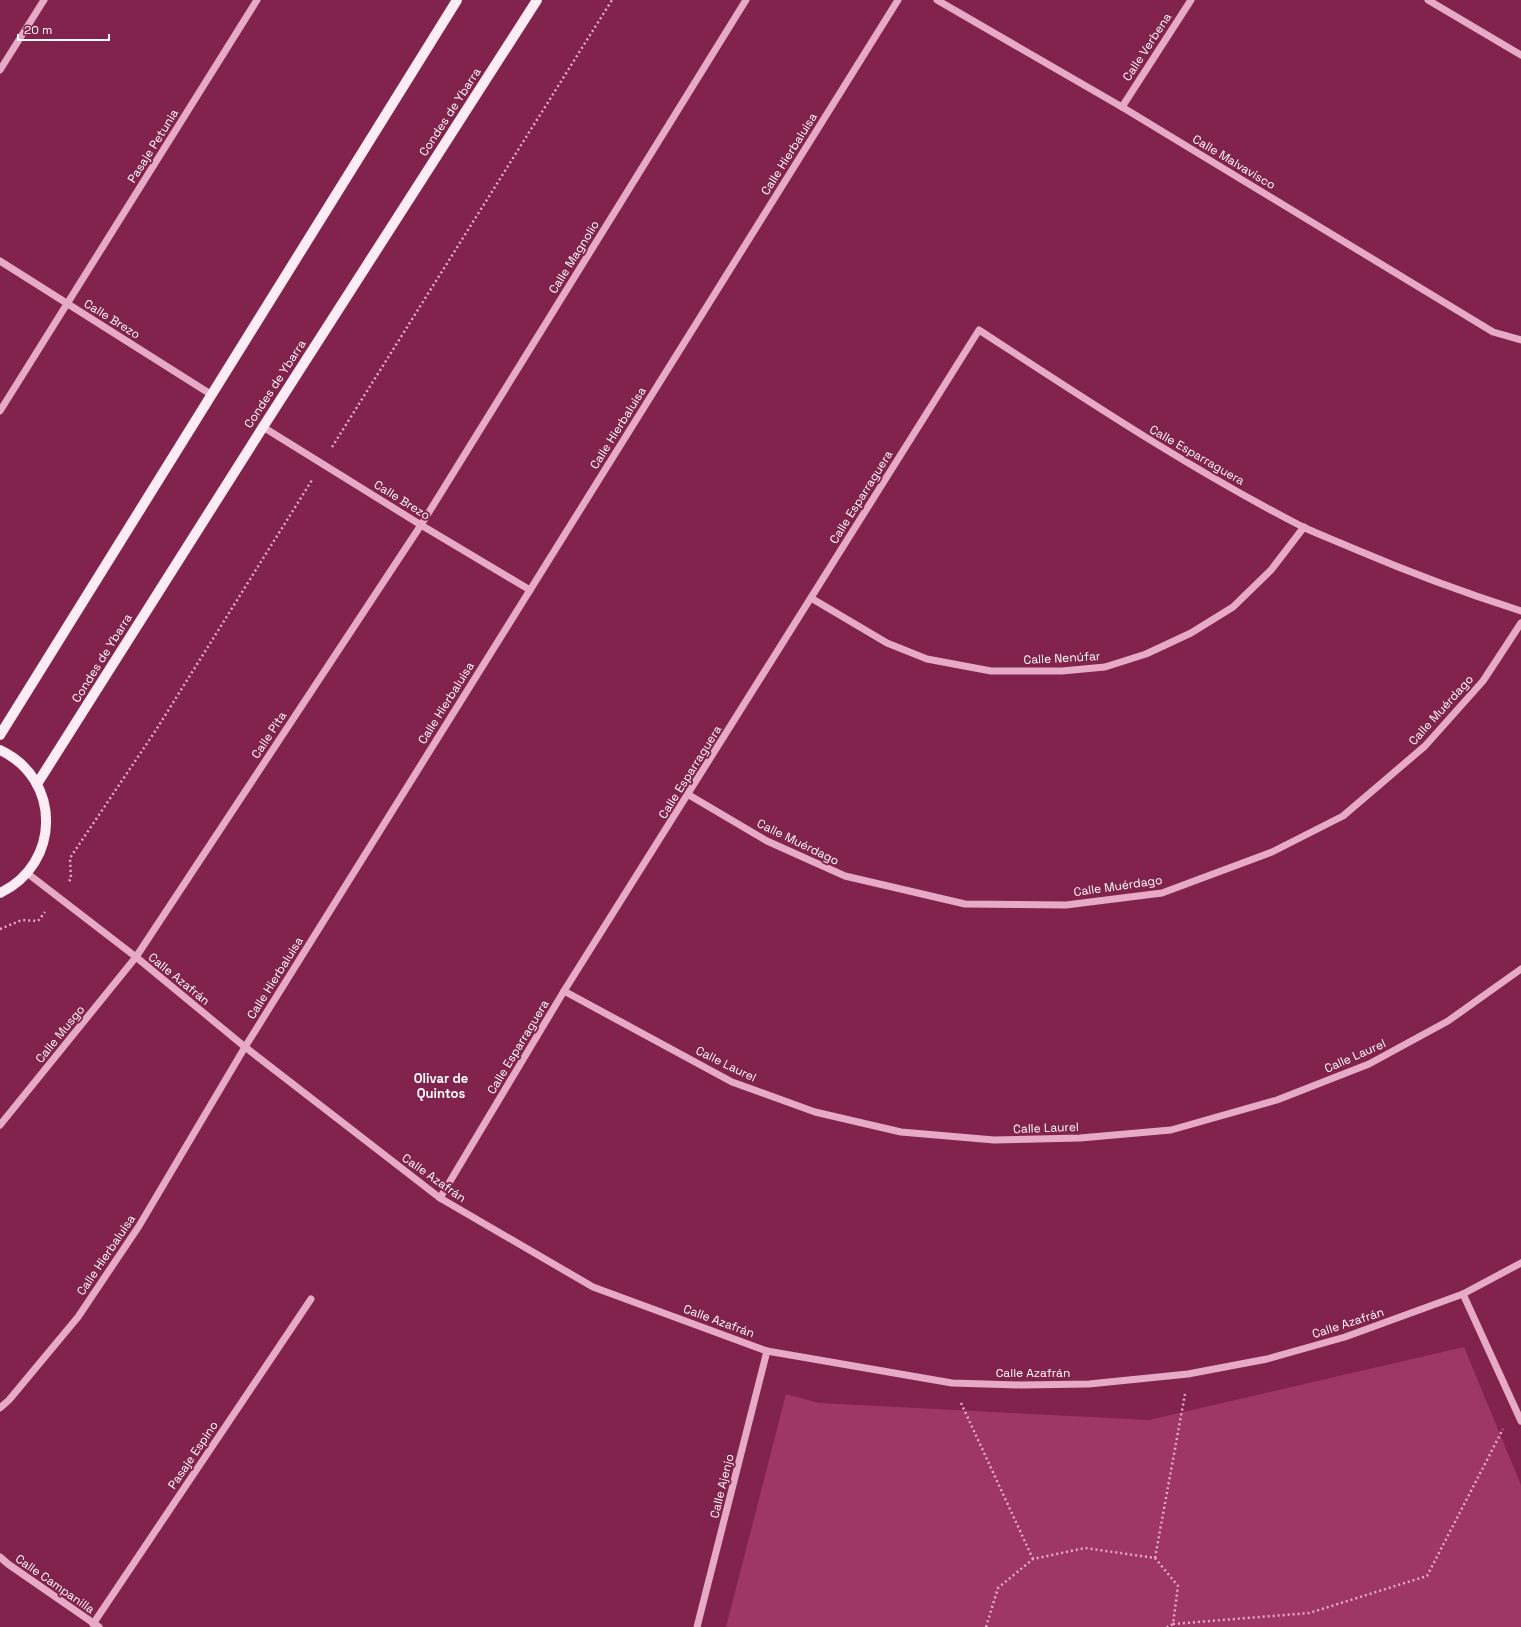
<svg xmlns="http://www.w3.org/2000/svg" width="1521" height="1627" viewBox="0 0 1521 1627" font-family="'Space Grotesk',sans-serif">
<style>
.green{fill:#9f3766}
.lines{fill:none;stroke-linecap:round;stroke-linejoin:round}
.path{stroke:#e7aac6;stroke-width:2.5;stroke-dasharray:2 3;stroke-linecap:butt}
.minor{stroke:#e7aac6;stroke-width:7}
.major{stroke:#fdecf3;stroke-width:10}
.labels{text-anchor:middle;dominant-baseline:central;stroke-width:4;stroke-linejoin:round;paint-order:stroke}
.street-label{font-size:12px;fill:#fff;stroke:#81234c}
.neighbourhood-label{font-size:13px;font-weight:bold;fill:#fff;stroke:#81234c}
</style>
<rect width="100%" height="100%" fill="#81234c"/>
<path class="green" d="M1464 1347 1521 1485V1627H726L786 1394 819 1403 1149 1420Z"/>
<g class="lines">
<g class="path">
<path d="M332 447 612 0"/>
<path d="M69 881 71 879 70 858 156 730 312 480"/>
<path d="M0 929 22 920 38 921 45 912"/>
<path d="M961 1403 1033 1559"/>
<path d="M1155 1558 1185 1394"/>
<path d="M1173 1624 1309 1613 1427 1576 1503 1429"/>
<path d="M986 1627 998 1588 1033 1559 1085 1548 1155 1558 1178 1586 1173 1624 1167 1627"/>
</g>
<g class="minor">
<path d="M937 0 1122 107 1493 332 1521 340"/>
<path d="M1428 0 1521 55"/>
<path d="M0 70 44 0"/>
<path d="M1122 107 1191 0"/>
<path d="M0 261 212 395"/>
<path d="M0 411 257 0"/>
<path d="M263 427 421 525 530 590"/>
<path d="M811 598 887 643 927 659 991 671H1062L1105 667 1146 654 1191 633 1233 607 1271 570 1304 527"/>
<path d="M689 795 767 841 845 876 965 904 1066 905 1162 893 1272 852 1343 816 1425 746 1483 681 1521 623"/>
<path d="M27 873 136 957 245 1047 440 1198 593 1287 767 1351 952 1383 1021 1385 1089 1384 1188 1374 1267 1359 1345 1337 1463 1294 1521 1263"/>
<path d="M564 991 732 1082 815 1112 901 1132 994 1140 1080 1138 1171 1130 1277 1100 1369 1064 1448 1021 1521 969"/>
<path d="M0 1125 136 957 421 525 746 0"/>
<path d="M440 1198 564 991 979 330C1085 399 1190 469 1303 527 1320 535 1339 542 1357 550 1411 573 1465 593 1521 611"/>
<path d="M1463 1294 1521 1421"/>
<path d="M0 1408 9 1400 78 1317 139 1226 245 1047 898 0"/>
<path d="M0 1557 8 1564 99 1627"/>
<path d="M93 1624 311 1299"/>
<path d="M697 1627 767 1351"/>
</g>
<g class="major">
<path d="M0 735 457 0"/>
<path d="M0 750C62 779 61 864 0 893"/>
<path d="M37 784 263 427 537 0"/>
</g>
</g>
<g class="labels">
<g class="street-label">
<text transform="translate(1147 47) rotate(-57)">Calle Verbena</text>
<text transform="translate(450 112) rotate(-57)">Condes de Ybarra</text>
<text transform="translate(153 146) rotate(-58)">Pasaje Petunia</text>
<text transform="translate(789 154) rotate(-58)">Calle Hierbaluisa</text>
<text transform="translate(1234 162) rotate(31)">Calle Malvavisco</text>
<text transform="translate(574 257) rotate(-58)">Calle Magnolio</text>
<text transform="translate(112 319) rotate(32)">Calle Brezo</text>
<text transform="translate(275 384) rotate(-57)">Condes de Ybarra</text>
<text transform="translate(618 428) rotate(-58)">Calle Hierbaluisa</text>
<text transform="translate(1197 455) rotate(30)">Calle Esparraguera</text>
<text transform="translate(861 497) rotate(-58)">Calle Esparraguera</text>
<text transform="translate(402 500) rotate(32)">Calle Brezo</text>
<text transform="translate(102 658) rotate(-58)">Condes de Ybarra</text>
<text transform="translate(1062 658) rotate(-3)">Calle Nenúfar</text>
<text transform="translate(446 703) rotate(-58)">Calle Hierbaluisa</text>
<text transform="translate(1441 710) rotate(-48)">Calle Muérdago</text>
<text transform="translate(269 735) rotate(-57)">Calle Pita</text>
<text transform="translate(690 772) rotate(-58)">Calle Esparraguera</text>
<text transform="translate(798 842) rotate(26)">Calle Muérdago</text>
<text transform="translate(1118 886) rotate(-8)">Calle Muérdago</text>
<text transform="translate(275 978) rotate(-58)">Calle Hierbaluisa</text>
<text transform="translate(179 979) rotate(39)">Calle Azafrán</text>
<text transform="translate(60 1034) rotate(-51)">Calle Musgo</text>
<text transform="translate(518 1047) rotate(-59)">Calle Esparraguera</text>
<text transform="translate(1355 1056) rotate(-24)">Calle Laurel</text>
<text transform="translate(726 1064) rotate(26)">Calle Laurel</text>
<text transform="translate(1046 1128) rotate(-2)">Calle Laurel</text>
<text transform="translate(434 1178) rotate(35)">Calle Azafrán</text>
<text transform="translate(106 1255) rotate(-56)">Calle Hierbaluisa</text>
<text transform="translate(719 1321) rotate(20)">Calle Azafrán</text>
<text transform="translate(1348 1323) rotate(-18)">Calle Azafrán</text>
<text x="1033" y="1373">Calle Azafrán</text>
<text transform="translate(193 1455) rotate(-56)">Pasaje Espino</text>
<text transform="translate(722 1486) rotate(-76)">Calle Ajenjo</text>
<text transform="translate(55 1584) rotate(35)">Calle Campanilla</text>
</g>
<g class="neighbourhood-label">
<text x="441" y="1078">Olivar de<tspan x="441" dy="15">Quintos</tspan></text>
</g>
</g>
<path d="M18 34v6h91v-6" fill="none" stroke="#ffffff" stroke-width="2"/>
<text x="24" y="34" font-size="12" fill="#ffffff" stroke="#81234c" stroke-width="3" paint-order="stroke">20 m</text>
</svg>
